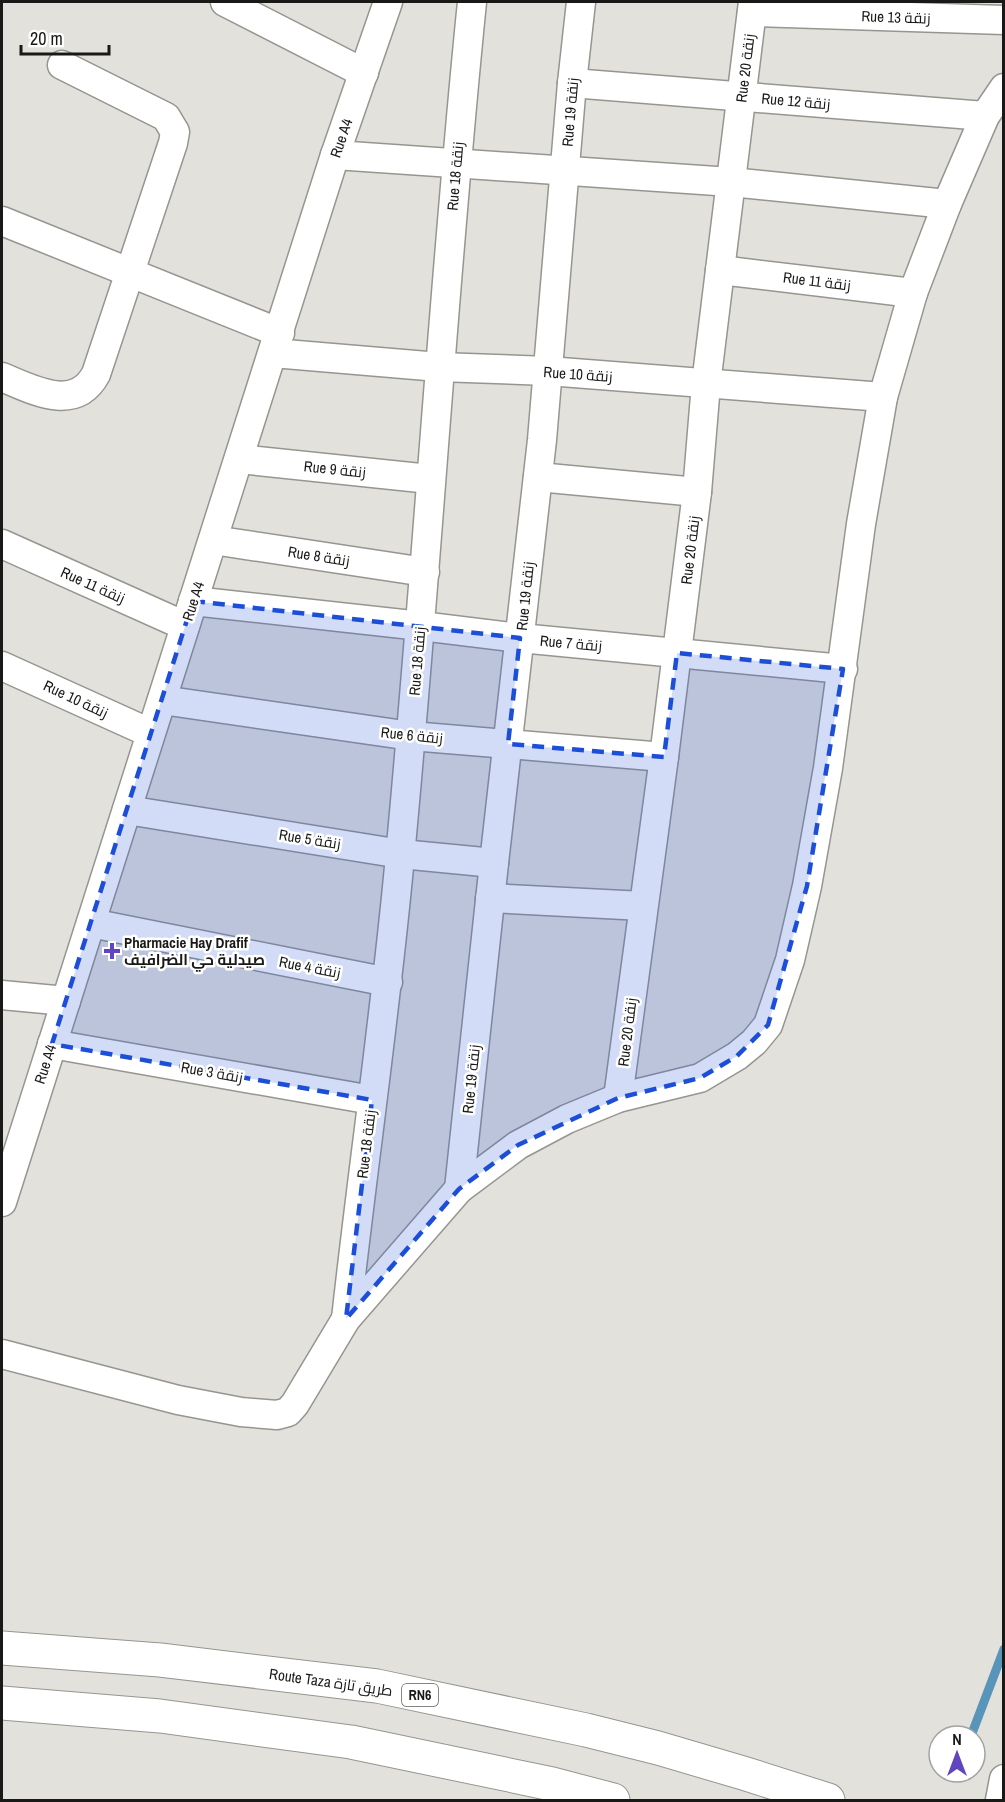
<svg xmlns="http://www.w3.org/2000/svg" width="1005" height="1802" viewBox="0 0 1005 1802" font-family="'Archivo Narrow',Cairo,sans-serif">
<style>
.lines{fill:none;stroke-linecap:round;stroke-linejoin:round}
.stream{stroke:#5994b9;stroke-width:9}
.street-casing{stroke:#969590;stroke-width:31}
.highway-casing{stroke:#969590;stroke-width:35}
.street{stroke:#fff;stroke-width:28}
.highway{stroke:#fff;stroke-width:33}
.marked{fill:#1d4ed8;fill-opacity:0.2;stroke:#1d4ed8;stroke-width:4.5;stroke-dasharray:12 8;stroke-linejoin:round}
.poi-dot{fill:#6046be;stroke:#fff;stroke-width:2}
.labels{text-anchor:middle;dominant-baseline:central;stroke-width:5;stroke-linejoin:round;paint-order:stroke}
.shield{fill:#fff;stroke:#5e5e5d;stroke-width:1.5}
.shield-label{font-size:14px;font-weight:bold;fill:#191917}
.street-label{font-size:15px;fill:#191917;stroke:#fff}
.poi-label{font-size:15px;font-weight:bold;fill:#191917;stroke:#fff;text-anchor:start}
</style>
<rect width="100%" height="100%" fill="#e3e1dc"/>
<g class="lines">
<path class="stream" d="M971 1736 1004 1649"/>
<defs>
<g id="street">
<path d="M225 2 364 73"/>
<path d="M752 12 1004 20"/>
<path d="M572 83 985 116"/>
<path d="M335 155 731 182 947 204"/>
<path d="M2 221 280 333"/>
<path d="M720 270 913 293"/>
<path d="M273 353 439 367 548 371 883 397"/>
<path d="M2 377C33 390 75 413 96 374L173 143 175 132 166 117 62 65"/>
<path d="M239 459 430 479"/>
<path d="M538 477 697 492"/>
<path d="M213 540 425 572"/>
<path d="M2 544 185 626"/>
<path d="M193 601 421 626 520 638 843 669"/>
<path d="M2 666 150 733"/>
<path d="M162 700 411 736 664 757"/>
<path d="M127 810 401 854 494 863"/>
<path d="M490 898 643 906"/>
<path d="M91 923 388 982"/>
<path d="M2 995 66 1001"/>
<path d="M52 1044 372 1100"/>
<path d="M618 1098 664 757 697 492 706 384 753 2"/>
<path d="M459 1189 494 863 542 440 572 83 581 2"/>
<path d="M2 1202 335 155 388 2"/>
<path d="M346 1319C363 1164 386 1011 400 856 427 572 443 286 472 2"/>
<path d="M2 1354 178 1400 241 1412 277 1415 288 1412 295 1404 346 1319 459 1189 518 1145 567 1119 618 1098 700 1078 737 1056 754 1042 768 1025 790 960 807 886 828 768 861 524 883 397 913 293 947 204 985 116 1004 88"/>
<path d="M1000 1800 1004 1779"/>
</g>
<g id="highway">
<path d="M2 1648 160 1660 377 1686 586 1730 658 1748 743 1773 828 1800"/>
<path d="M2 1703 160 1716 351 1742 552 1784 613 1800"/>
</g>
</defs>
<use href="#street" class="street-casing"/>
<use href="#highway" class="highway-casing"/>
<use href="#street" class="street"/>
<use href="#highway" class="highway"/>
</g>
<path class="marked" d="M193 601 520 638 508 744 664 757 677 653 843 669 807 886 768 1025 737 1056 700 1078 618 1098 518 1145 459 1189 346 1319 372 1100 52 1044Z"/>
<path class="poi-dot" d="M109 942h6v6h6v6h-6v6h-6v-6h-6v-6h6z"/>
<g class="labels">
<rect class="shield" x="402" y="1684" width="36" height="22" rx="4.5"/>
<g class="shield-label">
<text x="420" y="1695">RN6</text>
</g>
<g class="street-label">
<text transform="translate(896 17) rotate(2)">Rue 13 زنقة</text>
<text transform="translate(745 68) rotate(-83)">Rue 20 زنقة</text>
<text transform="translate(796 101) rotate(5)">Rue 12 زنقة</text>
<text transform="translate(570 112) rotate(-85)">Rue 19 زنقة</text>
<text transform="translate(341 138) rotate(-71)">Rue A4</text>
<text transform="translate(455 176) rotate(-85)">Rue 18 زنقة</text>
<text transform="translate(817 281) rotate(7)">Rue 11 زنقة</text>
<text transform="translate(578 374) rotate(4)">Rue 10 زنقة</text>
<text transform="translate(335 469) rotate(6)">Rue 9 زنقة</text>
<text transform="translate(690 550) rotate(-83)">Rue 20 زنقة</text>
<text transform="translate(319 556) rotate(9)">Rue 8 زنقة</text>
<text transform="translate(93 585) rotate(24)">Rue 11 زنقة</text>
<text transform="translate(525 596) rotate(-84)">Rue 19 زنقة</text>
<text transform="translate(193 601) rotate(-72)">Rue A4</text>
<text transform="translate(571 643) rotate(5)">Rue 7 زنقة</text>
<text transform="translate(417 661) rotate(-85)">Rue 18 زنقة</text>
<text transform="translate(76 699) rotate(25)">Rue 10 زنقة</text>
<text transform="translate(412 735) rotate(6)">Rue 6 زنقة</text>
<text transform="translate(310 839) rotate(9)">Rue 5 زنقة</text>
<text transform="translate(310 967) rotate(11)">Rue 4 زنقة</text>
<text transform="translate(627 1032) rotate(-83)">Rue 20 زنقة</text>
<text transform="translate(45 1064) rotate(-72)">Rue A4</text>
<text transform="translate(212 1072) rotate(10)">Rue 3 زنقة</text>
<text transform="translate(471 1079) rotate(-84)">Rue 19 زنقة</text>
<text transform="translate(366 1144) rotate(-83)">Rue 18 زنقة</text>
<text transform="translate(331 1682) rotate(8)">Route Taza طريق تازة</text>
</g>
<g class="poi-label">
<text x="124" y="942">Pharmacie Hay Drafif<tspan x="124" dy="17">صيدلية حي الضرافيف</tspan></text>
</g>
</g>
<rect width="1005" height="1802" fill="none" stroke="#191917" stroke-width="6"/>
<g transform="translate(957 1754)"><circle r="28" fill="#ffffff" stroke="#a3a3a2" stroke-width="1.5"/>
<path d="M0-4.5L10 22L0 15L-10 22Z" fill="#6046be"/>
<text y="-9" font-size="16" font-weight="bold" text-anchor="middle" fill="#191917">N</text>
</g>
<path d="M21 45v9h88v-9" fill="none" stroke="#191917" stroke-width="3"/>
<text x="30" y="45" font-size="18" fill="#191917" stroke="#ffffff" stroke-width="4.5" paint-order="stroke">20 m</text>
</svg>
